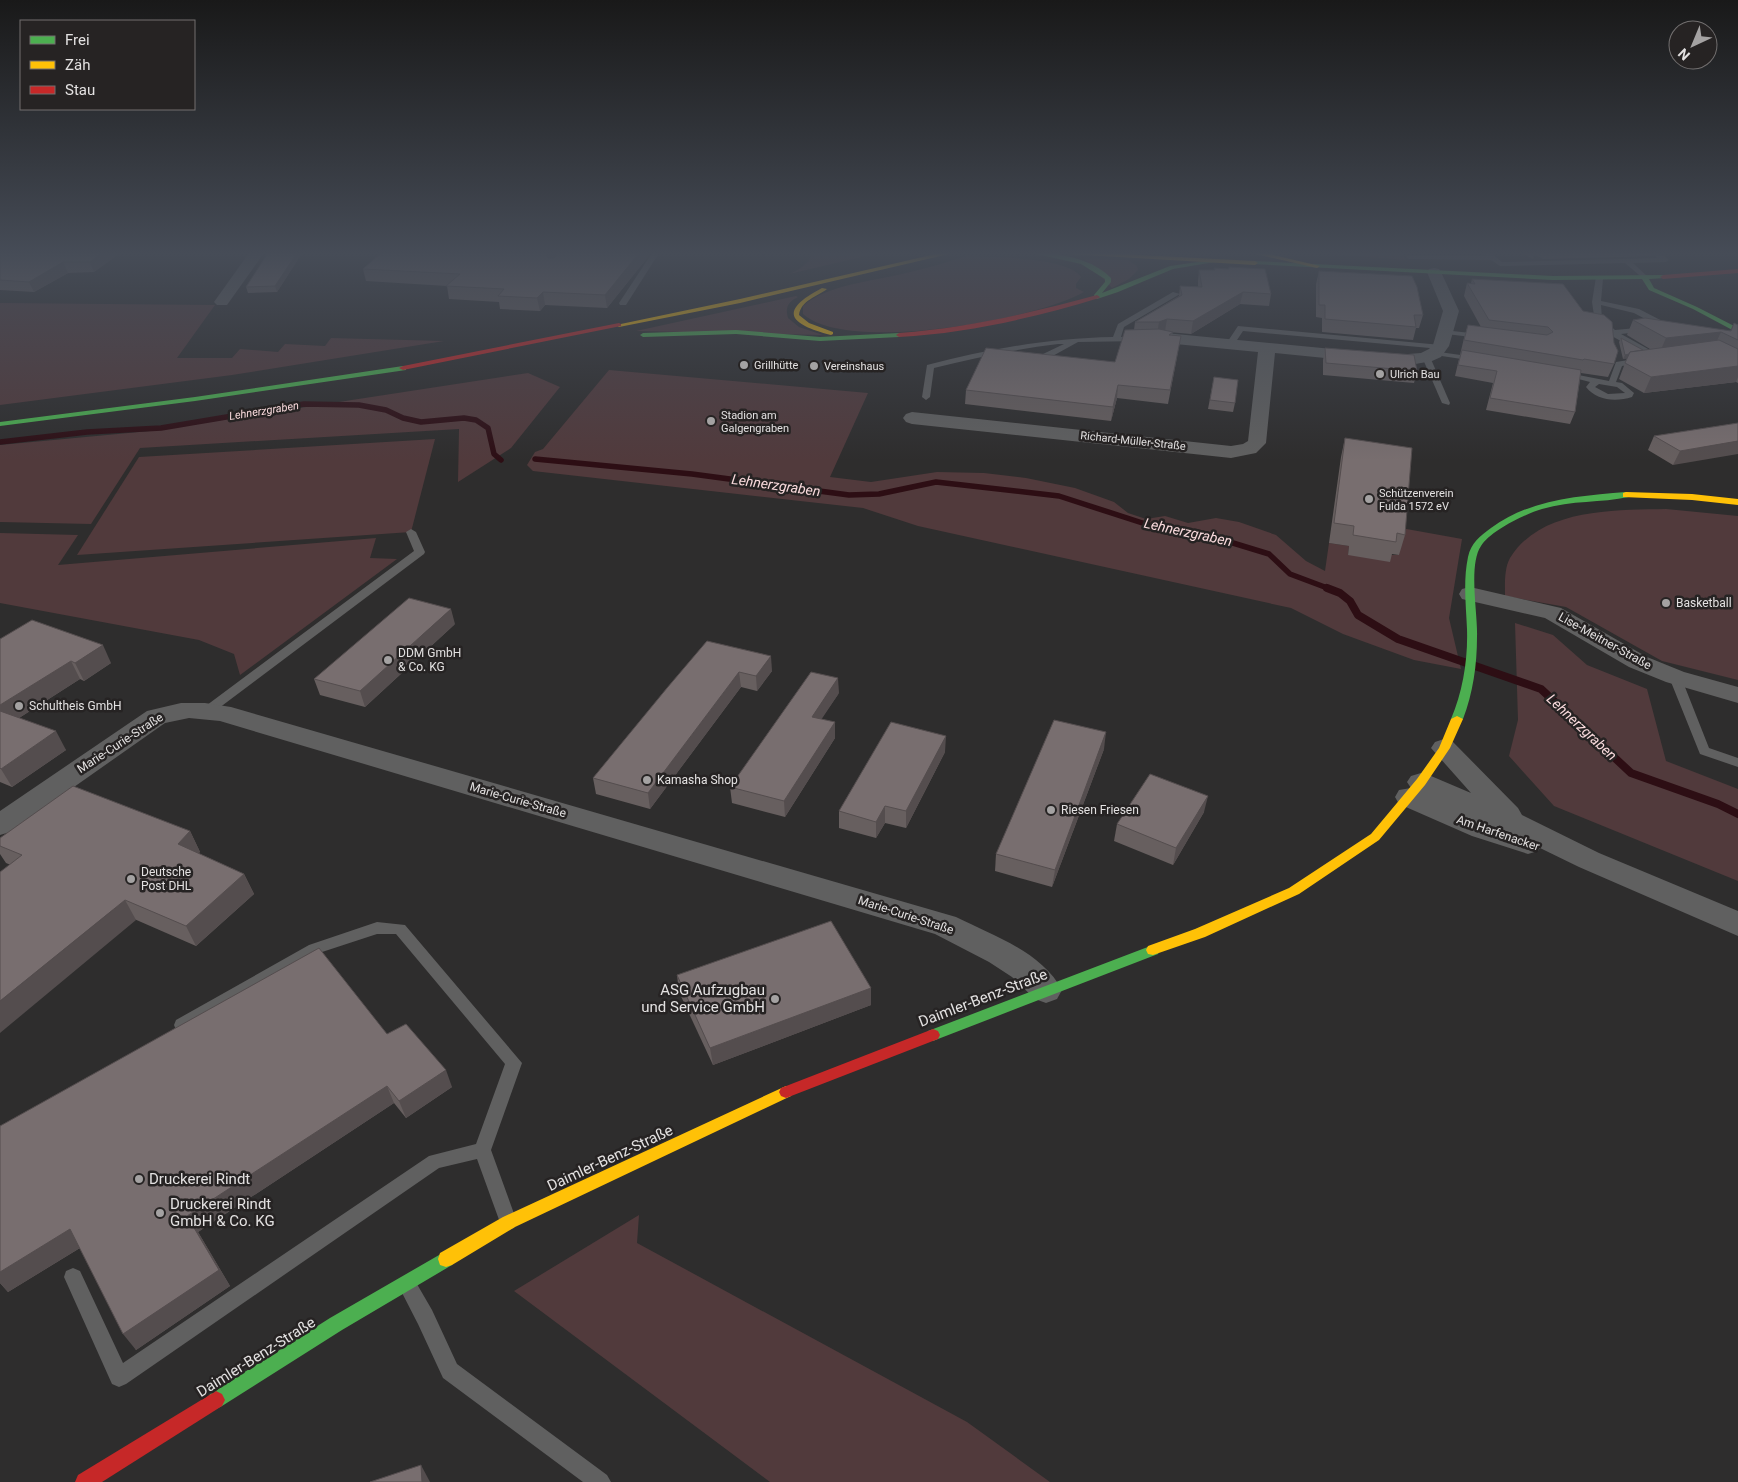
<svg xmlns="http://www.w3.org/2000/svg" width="1738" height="1482" viewBox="0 0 1738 1482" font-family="Roboto,sans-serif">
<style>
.green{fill:#513a3c}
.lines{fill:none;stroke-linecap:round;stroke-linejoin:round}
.stream-far1{stroke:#2d0e14;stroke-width:5.5}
.stream{stroke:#2d0e14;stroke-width:8}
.lane{fill:#606060;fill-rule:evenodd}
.street{fill:#606060;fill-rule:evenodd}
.fast{fill:#4caf50;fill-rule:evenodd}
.slow{fill:#ffc107;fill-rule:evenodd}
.jam{fill:#c62828;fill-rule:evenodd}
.wall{fill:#675f5f}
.shaded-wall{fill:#544d4e}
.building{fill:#786e6f;stroke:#544d4e}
.poi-dot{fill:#a4a2a2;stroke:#262323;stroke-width:2}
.labels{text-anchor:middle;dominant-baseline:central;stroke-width:5;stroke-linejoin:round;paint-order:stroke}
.far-poi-label{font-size:11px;fill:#e3e1e1;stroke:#262323;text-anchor:start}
.far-water-label{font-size:11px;font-style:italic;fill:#fadbdd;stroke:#262323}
.far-street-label{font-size:11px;fill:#e3e1e1;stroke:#262323}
.poi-label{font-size:12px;fill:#e3e1e1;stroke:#262323;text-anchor:start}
.street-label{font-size:12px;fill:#e3e1e1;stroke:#262323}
.water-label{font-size:14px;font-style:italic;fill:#fadbdd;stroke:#262323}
.near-poi-label{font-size:15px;fill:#e3e1e1;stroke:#262323;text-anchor:start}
.near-street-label{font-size:15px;fill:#e3e1e1;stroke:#262323}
</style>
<rect width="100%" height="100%" fill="#2e2d2d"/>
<g class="green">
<path d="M812 253H879L789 274C799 270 809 264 812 253Z"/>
<path d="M1317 253H1402L1406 260Z"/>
<path d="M966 256C990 257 1069 257 1081 277L1076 284V288L1084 292C1035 320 847 354 803 314V306C826 285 873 281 902 274 924 269 945 263 966 256Z"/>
<path d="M1084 259 1128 260 1137 266 1138 270 1129 279 1112 288Z"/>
<path d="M796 296 798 297C788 302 785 307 788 318L799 327 823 335 636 331Z"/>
<path d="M0 303 215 305 177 358H232L240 349 278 352 285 344 325 346 331 338 444 341 232 375 0 405Z"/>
<path d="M609 370 868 393 830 477 871 482 937 472 984 473 1026 478 1075 488 1114 502 1128 513 1146 519 1165 516 1188 523 1216 518 1239 522 1276 535 1306 561 1325 571 1329 543 1349 546 1348 555H1399L1401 528 1462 539 1449 618 1461 669 1414 660 1343 634 1291 608 918 526 863 508 533 471 527 465 535 452 543 449Z"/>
<path d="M528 373 560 387 511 448 458 482 459 429 140 448 91 524 0 522V445L150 431Z"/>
<path d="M435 439 411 532 77 555 139 457Z"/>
<path d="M1666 509 1738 516V680L1662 661 1566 607 1505 596C1505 584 1504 569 1510 558 1541 508 1615 510 1666 509Z"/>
<path d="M0 533 78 535 58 565 376 538 370 558 397 559 240 675 234 654 199 640 0 603Z"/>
<path d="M1515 623 1553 635 1587 665 1647 689 1666 761 1738 789V881L1554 806 1509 756 1518 720Z"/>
<path d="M639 1215 637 1243 967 1422 1050 1482H770L514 1291Z"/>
</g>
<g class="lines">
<g class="stream-far1">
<path d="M0 442 87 432 161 428 304 404 359 405 386 410 403 418 421 422 464 418 476 420 488 428 494 454 501 460"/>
<path d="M535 459 692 474 849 495 879 494 936 482 1059 496 1161 529 1210 536 1269 554 1290 574 1330 589"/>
</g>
<path class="stream" d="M1327 588 1340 593 1350 601 1358 615 1398 639 1541 689 1631 773 1718 804 1738 814"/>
<g class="lane">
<path d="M652 253H659L626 305H620L619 303Z"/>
<path d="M1483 253H1491L1502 262 1658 258 1652 253H1660L1669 260 1666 262 1633 263 1649 278 1645 280 1625 263 1500 266 1491 260 1409 259 1406 257 1409 255 1485 256Z"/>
<path d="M1596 277 1603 279 1601 301 1639 309 1668 324V328H1662L1634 313 1601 305 1602 319 1615 330 1648 327V331L1621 334 1659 355V359H1653L1610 335 1595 322 1592 302Z"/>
<path d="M1173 292 1180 294 1124 327 1121 337H1138L1142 339 1141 341 1078 342 1049 358H1043V354L1064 344H1058C1016 349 975 358 934 368L930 397 926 400 922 397 927 365C989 349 1049 338 1113 337L1118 324Z"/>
<path d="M1238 326 1441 345 1445 347 1441 349 1243 331 1233 346H1227L1226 344Z"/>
<path d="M1443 330 1480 334 1484 336 1480 338 1446 334H1443Z"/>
<path d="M1432 351 1475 357 1479 359 1475 361 1435 355 1431 353Z"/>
<path d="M1423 355 1430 357 1450 403 1449 405 1442 403 1422 357Z"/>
<path d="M1641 358 1645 360 1644 362 1622 366 1616 382 1622 383 1634 393 1632 397C1616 402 1597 401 1586 387L1590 382 1559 374 1563 372 1609 381 1616 362ZM1599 384 1617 387 1625 393 1608 394 1595 387Z"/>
<path d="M411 529 416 532 425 552 424 554 211 714H203L201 711 203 708 414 551 406 532Z"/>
<path d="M1675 673 1681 677 1709 748 1738 758V767L1700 754 1669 677Z"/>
<path d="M377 922 405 925 522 1063 491 1150 517 1222 514 1228 508 1230 502 1228 477 1159 439 1168 126 1384 119 1387 112 1384 64 1277 66 1271 73 1268 80 1271 123 1363 429 1156 476 1144 505 1064 396 934H377L319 953 188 1030 182 1031 176 1030 174 1025 176 1020 309 945Z"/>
<path d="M407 1276 414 1279 432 1310 457 1364 607 1475 611 1482H583L443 1378 418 1324 398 1285 400 1279Z"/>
</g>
<g class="street">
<path d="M249 253H264L227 305H217L214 302Z"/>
<path d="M1434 268 1439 269 1441 272 1459 311 1449 346 1441 357 1432 361 1410 365H1395L1275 353 1266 443 1256 453 1231 458 912 424 906 422 903 418 906 414 912 412 1231 446 1243 444 1248 441 1258 352 1165 343 1159 341 1157 338 1159 335 1165 333 1395 355 1421 353 1429 349 1433 345 1443 311 1427 272 1429 269Z"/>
<path d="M1470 587 1561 608 1647 657 1684 672 1738 687V703L1666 682 1629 667 1545 618 1462 599 1459 594 1462 589Z"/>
<path d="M181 703H205L231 707 956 917C992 935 1042 952 1062 990L1057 999 1046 1003 1035 999 1012 977 989 962 935 934 220 721 189 718 165 723 10 832 0 835V811L147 711Z"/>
<path d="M1444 739 1453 742 1518 808 1522 815 1599 853 1738 911V936L1579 867 1540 848 1538 851 1528 854 1472 836 1399 804 1395 797 1399 790 1411 788 1407 782 1411 776 1421 773 1431 776 1471 793 1431 748 1435 742Z"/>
</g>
<g class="fast">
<path d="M1032 253C1059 253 1092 258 1111 278V282L1102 293 1170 266 1218 259 1221 261 1173 269 1118 292 1097 299 1095 298 1094 295 1105 282V279L1081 264Z"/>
<path d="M1255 261 1553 276 1663 275 1666 277 1665 278 1649 279 1654 288 1697 307 1738 328V333L1693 309 1649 290 1642 279 1553 280 1253 264V262Z"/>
<path d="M736 330 820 337 899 333 902 335 899 337 820 341 736 334 643 337 640 335 643 333Z"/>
<path d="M403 366H406V370L195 401 0 426V422L195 397Z"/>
<path d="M1626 492 1629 493V497C1601 503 1572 500 1542 509 1525 514 1490 531 1481 546 1468 565 1478 614 1477 637 1477 665 1473 693 1463 719L1457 722 1453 721 1451 719C1463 691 1468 659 1467 629 1466 605 1463 581 1468 557 1471 543 1480 536 1491 528 1530 499 1579 496 1626 492Z"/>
<path d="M1153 945 1158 946 1160 950 1158 954 938 1039 933 1041 928 1039 926 1035 928 1031Z"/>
<path d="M446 1251 452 1253 454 1259 452 1265 342 1330 222 1406 216 1409 210 1406 207 1400 210 1394 330 1318Z"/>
</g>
<g class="slow">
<path d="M940 253H953L740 303 619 327 616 325 740 299Z"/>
<path d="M1051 253H1100L1255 261 1258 263 1255 265Z"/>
<path d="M1251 253H1265L1320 266 1317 268Z"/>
<path d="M822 288 827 289C817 297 801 300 799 315L809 323 833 332V334L831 335C789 324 778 311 822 288Z"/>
<path d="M1626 492 1692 494 1738 499V505L1692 500 1623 497V493Z"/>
<path d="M1457 716 1463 719 1450 748 1425 785 1379 840 1299 894 1205 937 1153 955 1148 954 1146 950 1148 946 1195 929 1289 888 1371 834 1417 779 1439 748 1451 719Z"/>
<path d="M786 1086 791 1088 793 1092 791 1096 515 1227 452 1265 446 1267 440 1265 438 1259 440 1253 503 1217Z"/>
</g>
<g class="jam">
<path d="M1738 269V273L1663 279 1660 277 1663 275Z"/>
<path d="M1097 295 1100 297 1099 298C1033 318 968 333 899 337L896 335 899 333C968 328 1030 313 1097 295Z"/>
<path d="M619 323 621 324V326L403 370 399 368 403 366Z"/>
<path d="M933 1029 938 1031 940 1035 938 1039 786 1098 781 1096 779 1092 781 1088Z"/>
<path d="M216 1391 222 1394 225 1400 222 1406 102 1482H75L78 1475Z"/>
</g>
</g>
<g class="wall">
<path d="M0 253H120L94 272 68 273 34 292 0 290Z"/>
<path d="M268 253H302L277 292 248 293 246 287Z"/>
<path d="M381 253H651L607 308 545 305 540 311 500 309 499 302 449 299 447 286 366 281 363 269Z"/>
<path d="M1522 253H1654L1653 256 1543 259 1534 254 1533 259Z"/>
<path d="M1229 267 1271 294 1269 306 1240 304 1191 334 1169 332H1173L1172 335 1181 336 1168 404 1117 398 1111 421 965 404 966 390 1115 362 1134 330 1135 322 1179 296 1180 286 1198 287V281L1199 270H1214V268L1228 269Z"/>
<path d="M1319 271 1423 315 1419 328H1416L1413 340 1322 332V318L1316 317V284Z"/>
<path d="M1472 279 1614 364 1608 377 1581 373 1575 412 1570 424 1486 410 1493 383 1455 376 1464 338 1468 325 1481 327 1464 296 1467 283H1471Z"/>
<path d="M1633 320 1730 331 1734 323 1738 325V383L1736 382 1644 393 1619 379 1627 358 1623 359 1619 342 1621 338 1643 350 1650 349 1627 335Z"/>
<path d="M1325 348 1417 371 1414 383 1323 375V360Z"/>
<path d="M1214 377 1235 403 1233 412 1208 409Z"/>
<path d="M1738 423 1673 465 1648 450 1654 436Z"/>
<path d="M1345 438 1405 535 1399 555 1392 554 1390 562 1348 555 1349 546 1329 543 1341 457Z"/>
<path d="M455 624 365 707 320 695 314 679Z"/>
<path d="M0 639 111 663 84 681 80 679 19 718 66 750 12 787 0 782Z"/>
<path d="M707 641 772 671 757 691 741 687 650 809 596 794 593 778Z"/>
<path d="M839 693 821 719 835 722V738L785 817 732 803 730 787Z"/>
<path d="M1104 749 1052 887 995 871 996 854Z"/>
<path d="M945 752 906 828 885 823 876 838 839 828V811Z"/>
<path d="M1204 812 1173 865 1114 841 1117 824Z"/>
<path d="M190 831 200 852 198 853 244 874 254 894 196 946 6 863 0 854V838Z"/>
<path d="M677 975 871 988V1005L713 1065 679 992Z"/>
<path d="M387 1034 452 1087 406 1118 394 1103 198 1232 230 1286 136 1350 80 1248 8 1292 0 1283V1126Z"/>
</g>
<g class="shaded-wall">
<path d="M102 253H120L94 272 90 262Z"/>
<path d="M297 253H302L277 292 275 286Z"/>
<path d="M547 253H559L548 267 546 254Z"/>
<path d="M639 253H651L607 308 605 295Z"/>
<path d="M63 262 68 273 34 292 29 282Z"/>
<path d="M543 292 545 305 540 311 537 298Z"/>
<path d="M1243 292 1240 304 1191 334 1193 321Z"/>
<path d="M1167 319 1165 331 1157 334 1159 322Z"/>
<path d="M1721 332 1714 347 1659 354 1666 338Z"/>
<path d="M1646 352 1644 356 1623 359 1625 355Z"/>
<path d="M1738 366V377L1736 382 1644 393 1651 377Z"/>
<path d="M1118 385 1117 398 1111 421 1113 407Z"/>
<path d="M1738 441V454L1673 465 1680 451Z"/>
<path d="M451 609 455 624 365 707 360 691Z"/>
<path d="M103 645 111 663 84 681 75 663Z"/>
<path d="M771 656 772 671 757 691 756 676Z"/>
<path d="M71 661 80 679 5 727 0 719V705Z"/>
<path d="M739 672 741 687 650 809 648 793Z"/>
<path d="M838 678 839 693 813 732 812 717Z"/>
<path d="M835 722V738L785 817 784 801Z"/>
<path d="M56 731 66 750 12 787 1 769Z"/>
<path d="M1106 732 1104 749 1052 887 1055 870Z"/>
<path d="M946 736 945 752 906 828V811Z"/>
<path d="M1208 796 1204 812 1173 865 1176 848Z"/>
<path d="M885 806V823L876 838V822Z"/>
<path d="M190 831 200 852 188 864 178 844Z"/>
<path d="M244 874 254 894 196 946 186 926Z"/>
<path d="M125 900 136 920 0 1033V1001Z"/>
<path d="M871 988V1005L713 1065 710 1048Z"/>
<path d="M446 1070 452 1087 406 1118 399 1101Z"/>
<path d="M387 1086 394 1103 198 1232 230 1286 136 1350 123 1334 187 1216Z"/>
<path d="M70 1229 83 1246 8 1292 0 1283V1272Z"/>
<path d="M421 1465 430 1482H422Z"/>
</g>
<g class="building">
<path d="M0 253H102L90 262H63L29 282 0 280Z"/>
<path d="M268 253H297L275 286 246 287Z"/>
<path d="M381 253H547L546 254 548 258H554L558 253H639L605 295 543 292 537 298 498 296 504 289 446 286 460 274 363 269Z"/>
<path d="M1229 267 1265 269 1271 294 1243 292 1193 321 1167 319 1159 322H1135L1182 295 1180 286 1202 287 1199 270H1215L1214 268 1229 269Z"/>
<path d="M1319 271 1412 276 1417 287 1423 315H1414L1416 327 1325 319V305H1319Z"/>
<path d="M1472 279 1563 284 1583 311 1604 315 1612 322 1614 343 1618 351 1614 364 1584 359 1583 360 1464 340 1468 325 1547 335 1553 332 1548 327 1489 320 1467 283 1475 284Z"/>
<path d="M1645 318 1731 331 1734 323 1738 325V340L1721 332 1666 338 1633 320Z"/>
<path d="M1159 329 1173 332 1169 335 1181 336 1170 390 1118 385 1113 407 966 390 986 348 1115 362 1125 330Z"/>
<path d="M1621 338 1643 350 1630 352 1629 354 1625 355Z"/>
<path d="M1719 340 1738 349V366L1651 377 1625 363 1630 352Z"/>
<path d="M1325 348 1414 355 1417 371 1326 363Z"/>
<path d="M1462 350 1581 370 1575 412 1490 398 1497 371 1458 365Z"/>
<path d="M1214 377 1238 380 1235 403 1210 400Z"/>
<path d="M1738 423V441L1680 451 1654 436Z"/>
<path d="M1345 438 1412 448 1405 535 1397 533 1396 542 1353 535 1354 526 1334 523Z"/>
<path d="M409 598 451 609 360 691 314 679Z"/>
<path d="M32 620 103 645 75 663 71 661 0 705V639Z"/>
<path d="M707 641 771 656 756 676 739 672 648 793 593 778 667 688Z"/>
<path d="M811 672 838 678 812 717 835 722 784 801 730 787Z"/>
<path d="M0 711 56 731 1 769 0 768Z"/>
<path d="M1054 720 1106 732 1055 870 996 854Z"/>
<path d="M891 722 946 736 906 811 885 806 876 822 839 811Z"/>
<path d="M1150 774 1208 796 1176 848 1117 824Z"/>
<path d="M73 786 190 831 178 844 244 874 186 926 125 900 0 1001V872L22 855 0 846V838Z"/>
<path d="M831 921 871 988 710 1048 677 975Z"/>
<path d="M319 948 387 1034 406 1024 446 1070 399 1101 387 1086 187 1216 219 1270 123 1334 70 1229 0 1272V1126Z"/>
<path d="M421 1465 422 1482H370Z"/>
</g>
<linearGradient id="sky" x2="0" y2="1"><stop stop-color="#191919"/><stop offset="0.55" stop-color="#464c57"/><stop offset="1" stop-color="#464c57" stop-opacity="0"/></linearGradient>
<rect width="1738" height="461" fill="url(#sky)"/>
<g class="poi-dot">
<circle cx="744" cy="365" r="5"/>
<circle cx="814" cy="366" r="5"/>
<circle cx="1380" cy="374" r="5"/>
<circle cx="711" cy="421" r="5"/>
<circle cx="1369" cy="499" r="5"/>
<circle cx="1666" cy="603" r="5"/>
<circle cx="388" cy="660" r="5"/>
<circle cx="19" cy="706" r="5"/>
<circle cx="647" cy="780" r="5"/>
<circle cx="1051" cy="810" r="5"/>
<circle cx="131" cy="879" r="5"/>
<circle cx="775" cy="999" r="5"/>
<circle cx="139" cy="1179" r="5"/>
<circle cx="160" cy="1213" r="5"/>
</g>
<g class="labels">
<g class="far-poi-label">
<text x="754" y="365">Grillhütte</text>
<text x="824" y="366">Vereinshaus</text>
<text x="1390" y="374">Ulrich Bau</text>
<text x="721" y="415">Stadion am<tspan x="721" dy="13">Galgengraben</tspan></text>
<text x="1379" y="493">Schützenverein<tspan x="1379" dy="13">Fulda 1572 eV</tspan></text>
</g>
<g class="far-water-label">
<text transform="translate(264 411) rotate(-9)">Lehnerzgraben</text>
</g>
<g class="far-street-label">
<text transform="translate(1133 441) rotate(6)">Richard-Müller-Straße</text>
</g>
<g class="poi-label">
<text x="1676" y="603">Basketball</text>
<text x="398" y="653">DDM GmbH<tspan x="398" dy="14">&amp; Co. KG</tspan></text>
<text x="29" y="706">Schultheis GmbH</text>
<text x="657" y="780">Kamasha Shop</text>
<text x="1061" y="810">Riesen Friesen</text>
<text x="141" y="872">Deutsche<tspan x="141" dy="14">Post DHL</tspan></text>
</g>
<g class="street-label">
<text transform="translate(1605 641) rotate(29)">Lise-Meitner-Straße</text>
<text transform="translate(120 743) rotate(-33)">Marie-Curie-Straße</text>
<text transform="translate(518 800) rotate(16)">Marie-Curie-Straße</text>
<text transform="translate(1498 833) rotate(19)">Am Harfenacker</text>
<text transform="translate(906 915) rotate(18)">Marie-Curie-Straße</text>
</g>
<g class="water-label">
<text transform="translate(776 485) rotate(8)">Lehnerzgraben</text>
<text transform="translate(1188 532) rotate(12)">Lehnerzgraben</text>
<text transform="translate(1582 727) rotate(43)">Lehnerzgraben</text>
</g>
<g class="near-poi-label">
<text x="765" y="990" text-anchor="end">ASG Aufzugbau<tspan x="765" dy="17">und Service GmbH</tspan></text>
<text x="149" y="1179">Druckerei Rindt</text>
<text x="170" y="1204">Druckerei Rindt<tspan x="170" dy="17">GmbH &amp; Co. KG</tspan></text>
</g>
<g class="near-street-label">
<text transform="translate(983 998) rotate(-21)">Daimler-Benz-Straße</text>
<text transform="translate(610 1158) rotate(-25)">Daimler-Benz-Straße</text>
<text transform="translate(256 1357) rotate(-32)">Daimler-Benz-Straße</text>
</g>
</g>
<rect x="20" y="20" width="175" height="90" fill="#262323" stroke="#726f6f"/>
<rect x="30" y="36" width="25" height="8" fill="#4caf50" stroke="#726f6f"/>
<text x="65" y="45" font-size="15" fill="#e3e1e1">Frei</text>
<rect x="30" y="61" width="25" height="8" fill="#ffc107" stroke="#726f6f"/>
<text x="65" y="70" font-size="15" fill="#e3e1e1">Zäh</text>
<rect x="30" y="86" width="25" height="8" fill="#c62828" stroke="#726f6f"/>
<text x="65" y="95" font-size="15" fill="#e3e1e1">Stau</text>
<g transform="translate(1693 45) rotate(224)"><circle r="24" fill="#262323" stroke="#726f6f"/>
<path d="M0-4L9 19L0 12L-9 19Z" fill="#a4a2a2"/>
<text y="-8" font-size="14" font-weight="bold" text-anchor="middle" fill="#e3e1e1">N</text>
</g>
</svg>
